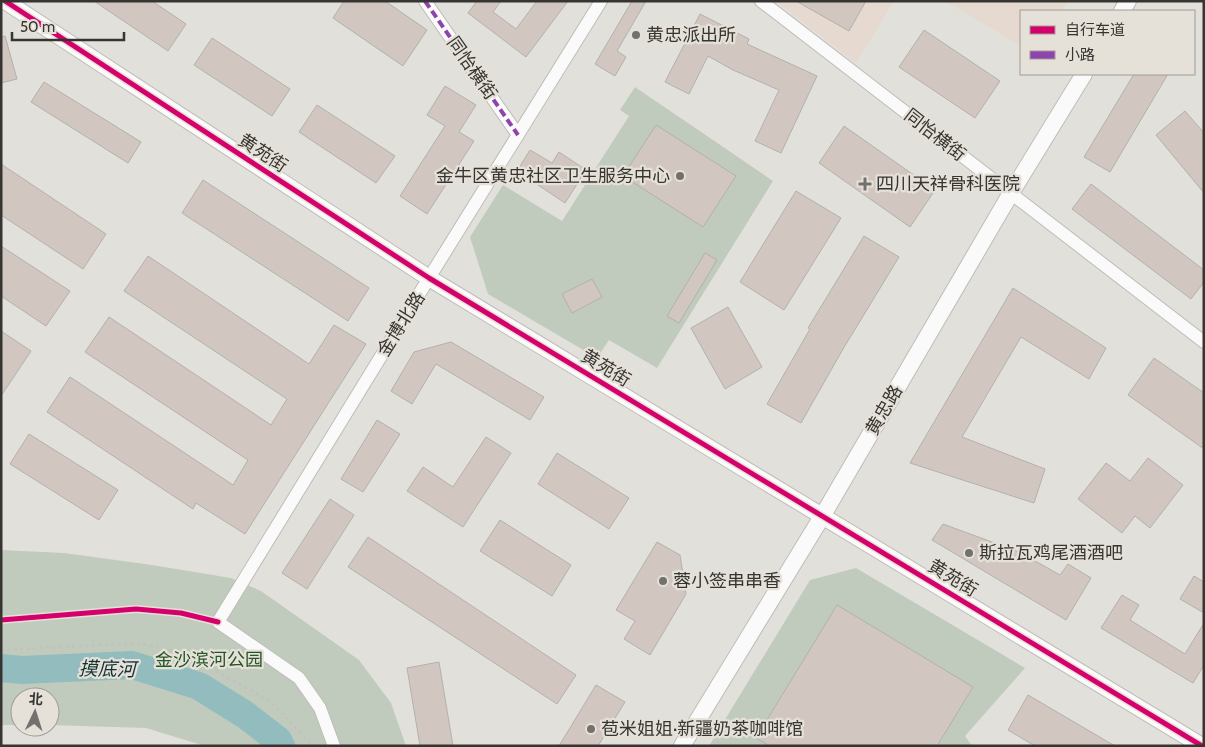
<svg xmlns="http://www.w3.org/2000/svg" width="1205" height="747" viewBox="0 0 1205 747" font-family="Cabin,'Noto Sans SC',sans-serif">
<style>
.education{fill:#e6d9cf}
.green{fill:#c0cbbd}
.lines{fill:none;stroke-linecap:round;stroke-linejoin:round}
.river{stroke:#92bcbe;stroke-width:28}
.building{fill:#d1c7c0;stroke:#b3b0ad}
.minor-casing{stroke:#bebcb8;stroke-width:14}
.tertiary-casing{stroke:#bebcb8;stroke-width:18}
.path{stroke:#c2c1be;stroke-width:2.5;stroke-dasharray:2.5 4;stroke-linecap:butt}
.minor{stroke:#fbfafa;stroke-width:12}
.tertiary{stroke:#fbfafa;stroke-width:16}
.quiet{stroke:#8e44ad;stroke-width:4;stroke-dasharray:8 4;stroke-linecap:butt}
.cycleway-casing{stroke:#e5e1d8;stroke-width:8}
.cycleway{stroke:#d6006c;stroke-width:5}
.poi-dot{fill:#73716d;stroke:#e5e1d8;stroke-width:2}
.labels{text-anchor:middle;dominant-baseline:central;stroke-width:4.5;stroke-linejoin:round;paint-order:stroke}
.poi-label{font-size:18px;fill:#373532;stroke:#e5e1d8;text-anchor:start}
.street-label{font-size:18px;fill:#373532;stroke:#e5e1d8}
.park-label{font-size:18px;fill:#255626;stroke:#e5e1d8}
.water-label{font-size:19px;font-style:italic;fill:#123234;stroke:#e5e1d8}
</style>
<rect width="100%" height="100%" fill="#e2e0db"/>
<g class="education">
<path d="M776 1H894L856 63Z"/>
<path d="M945 1H1068L1062 11H1021V46Z"/>
</g>
<g class="green">
<path d="M635 87 773 181 657 368 609 340 597 358 488 294 470 237 503 185 562 221 629 116 620 110Z"/>
<path d="M1 550 64 553 152 565 231 578 261 591 359 660 391 703 406 746H205L146 728 50 725V697H20V725H1Z"/>
<path d="M856 568 1025 668 965 736 972 746H709L810 580Z"/>
</g>
<g class="lines">
<path class="river" d="M1 668 22 670 132 665 199 686 244 714 278 740 281 746"/>
</g>
<g class="building">
<path d="M94 1H152L186 24 168 51Z"/>
<path d="M344 1H385L427 30 403 66 333 18Z"/>
<path d="M477 1H501L493 12 516 29 537 1H568L526 57 468 13Z"/>
<path d="M632 1H646L617 51 626 57 615 76 595 64Z"/>
<path d="M796 1H866L849 31Z"/>
<path d="M700 14 749 39 747 44 817 76 781 153 755 141 779 90 733 70 708 56 689 94 665 82Z"/>
<path d="M924 30 1000 81 975 118 899 67Z"/>
<path d="M5 36 17 79 1 83V37Z"/>
<path d="M212 38 290 89 272 116 194 65Z"/>
<path d="M1134 74H1168L1110 172 1084 157Z"/>
<path d="M44 82 141 142 128 163 31 102Z"/>
<path d="M445 86 476 105 459 132 474 141 427 214 400 196 445 126 427 115Z"/>
<path d="M317 105 395 156 376 183 299 132Z"/>
<path d="M1185 111 1204 133V193L1156 135Z"/>
<path d="M656 125 736 176 703 227 623 176Z"/>
<path d="M844 126 935 190 910 227 819 163Z"/>
<path d="M530 150 552 163 559 152 586 170 565 203 517 171Z"/>
<path d="M1 164 106 234 83 269 1 215Z"/>
<path d="M203 180 369 288 348 321 182 213Z"/>
<path d="M1091 184 1204 270V282L1191 299 1072 209Z"/>
<path d="M796 191 841 218 784 310 740 282Z"/>
<path d="M864 236 899 257 843 349 801 423 767 404 810 329 808 328Z"/>
<path d="M1 246 70 291 46 326 1 296Z"/>
<path d="M705 253 717 260 679 323 667 316Z"/>
<path d="M148 256 309 364 334 325 366 344 245 534 196 503 193 509 47 412 70 377 233 485 248 460 85 352 109 317 271 425 287 399 124 291Z"/>
<path d="M592 279 602 297 572 313 562 294Z"/>
<path d="M1013 288 1106 348 1089 379 1021 337 962 437 1045 469 1034 503 910 463Z"/>
<path d="M728 307 762 367 725 389 691 328Z"/>
<path d="M1 331 31 351 1 396Z"/>
<path d="M451 342 544 397 530 420 436 364 412 404 391 391 414 352Z"/>
<path d="M1154 358 1204 393V449L1128 395Z"/>
<path d="M377 420 400 434 363 492 341 479Z"/>
<path d="M29 434 118 490 99 520 10 464Z"/>
<path d="M486 437 511 453 463 527 407 491 423 467 453 487Z"/>
<path d="M557 453 629 498 609 529 538 484Z"/>
<path d="M1148 458 1183 485 1150 528 1135 516 1122 533 1078 499 1106 463 1130 481Z"/>
<path d="M330 499 354 515 307 589 282 573Z"/>
<path d="M500 520 571 565 552 596 480 551Z"/>
<path d="M943 524 1019 552 1060 575 1068 564 1091 578 1066 620 932 540Z"/>
<path d="M368 537 576 675 557 704 348 567Z"/>
<path d="M657 542 680 555 686 594 650 655 624 639 635 621 616 610Z"/>
<path d="M1194 576 1204 582V613L1180 599Z"/>
<path d="M1122 595 1139 605 1130 620 1185 654 1204 623V665L1193 683 1101 628Z"/>
<path d="M837 605 973 687 937 746H770L756 738Z"/>
<path d="M439 662 453 746H420L407 668Z"/>
<path d="M596 685 625 702 598 746H559Z"/>
<path d="M1028 695 1115 746H1035L1008 730Z"/>
</g>
<g class="lines">
<defs>
<g id="minor">
<path d="M425 1 518 135"/>
<path d="M761 1 1204 342"/>
<path d="M334 746 320 708 299 678 218 622 429 278 601 1"/>
</g>
<g id="tertiary">
<path d="M5 1 429 278 1202 746"/>
<path d="M1122 11 1128 1"/>
<path d="M682 746 823 515 1011 193 1084 74"/>
</g>
</defs>
<use href="#minor" class="minor-casing"/>
<use href="#tertiary" class="tertiary-casing"/>
<path class="path" d="M1 650 140 643 185 654 270 701 313 746"/>
<use href="#minor" class="minor"/>
<use href="#tertiary" class="tertiary"/>
<path class="quiet" d="M425 1 518 135"/>
<defs>
<g id="cycleway">
<path d="M5 1 429 278 1202 746"/>
<path d="M1 620 136 609 181 613 218 622"/>
</g>
</defs>
<use href="#cycleway" class="cycleway-casing"/>
<use href="#cycleway" class="cycleway"/>
</g>
<g class="poi-dot">
<circle cx="636" cy="35" r="5"/>
<circle cx="680" cy="176" r="5"/>
<path d="M862.5 176.5h5v5h5v5h-5v5h-5v-5h-5v-5h5z"/>
<circle cx="969" cy="553" r="5"/>
<circle cx="663" cy="581" r="5"/>
<circle cx="591" cy="729" r="5"/>
</g>
<g class="labels">
<g class="poi-label">
<text x="646" y="35">黄忠派出所</text>
<text x="670" y="176" text-anchor="end">金牛区黄忠社区卫生服务中心</text>
<text x="876" y="184">四川天祥骨科医院</text>
<text x="979" y="553">斯拉瓦鸡尾酒酒吧</text>
<text x="673" y="581">蓉小签串串香</text>
<text x="601" y="729">苞米姐姐·新疆奶茶咖啡馆</text>
</g>
<g class="street-label">
<text transform="translate(472 68) rotate(55)">同怡横街</text>
<text transform="translate(935 135) rotate(38)">同怡横街</text>
<text transform="translate(263 153) rotate(33)">黄苑街</text>
<text transform="translate(401 324) rotate(-58)">金博北路</text>
<text transform="translate(606 368) rotate(31)">黄苑街</text>
<text transform="translate(884 410) rotate(-60)">黄忠路</text>
<text transform="translate(953 578) rotate(31)">黄苑街</text>
</g>
<g class="park-label">
<text x="209" y="660">金沙滨河公园</text>
</g>
<g class="water-label">
<text transform="translate(107 669) rotate(1)">摸底河</text>
</g>
</g>
<rect width="1205" height="747" fill="none" stroke="#373532" stroke-width="5"/>
<rect x="1020" y="10" width="175" height="65" fill="#e5e1d8" stroke="#9f9c96"/>
<rect x="1030" y="26" width="25" height="8" fill="#d6006c" stroke="#9f9c96"/>
<text x="1065" y="35" font-size="15" fill="#373532">自行车道</text>
<rect x="1030" y="51" width="25" height="8" fill="#8e44ad" stroke="#9f9c96"/>
<text x="1065" y="60" font-size="15" fill="#373532">小路</text>
<g transform="translate(35 712) rotate(4)"><circle r="24" fill="#e5e1d8" stroke="#9f9c96"/>
<path d="M0-4L9 19L0 12L-9 19Z" fill="#73716d"/>
<text y="-8" font-size="14" font-weight="bold" text-anchor="middle" fill="#373532">北</text>
</g>
<path d="M12 32v8h112v-8" fill="none" stroke="#373532" stroke-width="2.5"/>
<text x="20" y="32" font-size="15" fill="#373532" stroke="#e5e1d8" stroke-width="4" paint-order="stroke">50 m</text>
</svg>
